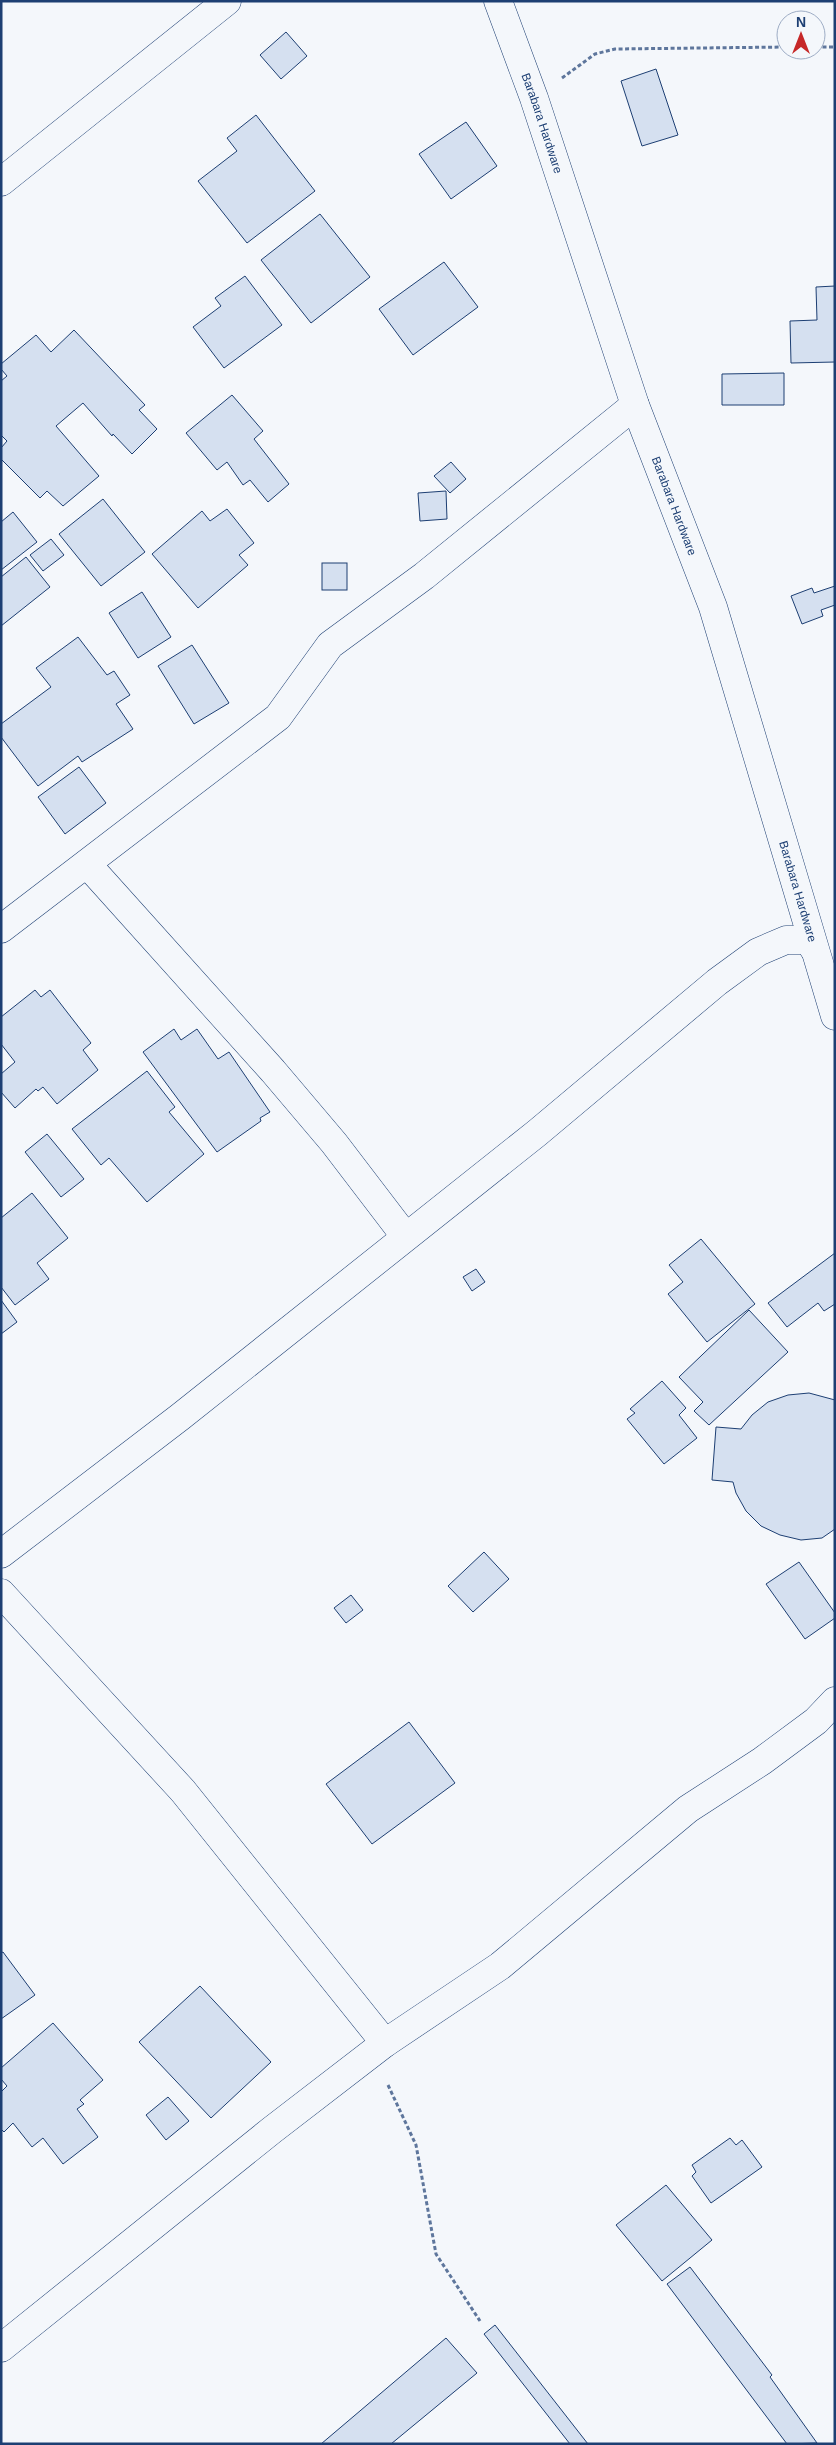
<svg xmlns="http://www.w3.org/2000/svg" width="836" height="2445" viewBox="0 0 836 2445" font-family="Helvetica,sans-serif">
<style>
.building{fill:#d5e0f0;stroke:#1d3f73}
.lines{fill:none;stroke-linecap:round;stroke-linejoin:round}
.street-casing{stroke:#1d3f73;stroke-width:29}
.path{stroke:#5e769c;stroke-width:3;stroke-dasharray:4 2.5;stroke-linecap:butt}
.street{stroke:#f4f7fb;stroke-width:28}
.labels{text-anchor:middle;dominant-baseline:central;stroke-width:4;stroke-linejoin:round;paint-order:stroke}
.street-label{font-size:12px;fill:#1d3f73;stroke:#f4f7fb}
</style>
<rect width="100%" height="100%" fill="#f4f7fb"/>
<g class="building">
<path d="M286 32 307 56 281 79 260 55Z"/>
<path d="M656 69 678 135 642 146 621 81Z"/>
<path d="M256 115 315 191 247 243 198 181 237 151 227 138Z"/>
<path d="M466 122 497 166 451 199 419 154Z"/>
<path d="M320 214 370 277 311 323 261 260Z"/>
<path d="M444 262 478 307 413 355 379 309Z"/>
<path d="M245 276 282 325 224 368 193 327 221 306 215 298Z"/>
<path d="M835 286V362L791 363 790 321 817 320 816 287Z"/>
<path d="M74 330 145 405 139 410 157 429 132 454 113 434 112 436 83 403 56 426 99 476 63 506 47 491 40 498 1 459V448L7 441 1 435V381L7 376 1 369V364L36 335 51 352Z"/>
<path d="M784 373V405H722V374Z"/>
<path d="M232 395 263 431 254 439 289 484 268 502 250 480 243 485 227 462 217 470 186 433Z"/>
<path d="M451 462 466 479 450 493 434 476Z"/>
<path d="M446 491 447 519 420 521 418 493Z"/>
<path d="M103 499 145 552 101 586 59 534Z"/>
<path d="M227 509 254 543 239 555 248 565 198 608 152 554 202 511 210 521Z"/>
<path d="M13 512 37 542 1 570V522Z"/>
<path d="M51 539 64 555 43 571 30 555Z"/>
<path d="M26 557 50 587 1 626V577Z"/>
<rect x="322" y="563" width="25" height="27"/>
<path d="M835 586V605L821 610 823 616 802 624 791 596 812 588 814 593Z"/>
<path d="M142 592 171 637 138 658 109 613Z"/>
<path d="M78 637 107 675 114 671 130 695 116 704 133 729 82 762 78 756 38 786 1 737V724L51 687 36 668Z"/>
<path d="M192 645 229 703 194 724 158 666Z"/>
<path d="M79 767 106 803 65 834 38 797Z"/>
<path d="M35 990 41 997 50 990 91 1043 83 1050 98 1070 57 1104 43 1087 38 1091 36 1089 15 1108 1 1092V1074L15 1062 1 1044V1017Z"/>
<path d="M174 1029 181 1040 197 1029 218 1059 229 1052 270 1112 260 1118 261 1121 217 1152 143 1052Z"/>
<path d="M147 1071 175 1107 169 1112 204 1154 147 1202 109 1158 101 1165 72 1129Z"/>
<path d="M47 1134 84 1179 61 1197 25 1152Z"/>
<path d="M32 1193 68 1238 37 1263 49 1279 15 1305 1 1287V1218Z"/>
<path d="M701 1239 755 1304 707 1342 668 1294 683 1282 669 1265Z"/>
<path d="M835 1253V1304L824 1311 818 1303 787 1327 768 1303Z"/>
<path d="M476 1269 485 1282 472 1291 463 1277Z"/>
<path d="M1 1300 17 1322 1 1334Z"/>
<path d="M749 1310 788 1352 709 1425 694 1411 703 1402 679 1377Z"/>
<path d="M662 1381 686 1408 679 1415 697 1438 664 1464 627 1419 635 1413 630 1409Z"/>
<path d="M809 1393 835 1400V1529L822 1538 801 1540 780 1535 761 1526 746 1511 736 1493 733 1482 712 1480 716 1427 741 1429 752 1415 768 1402 788 1395Z"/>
<path d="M484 1552 509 1579 473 1612 448 1586Z"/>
<path d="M799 1562 835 1613V1618L805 1639 766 1584Z"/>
<path d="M351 1595 363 1610 346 1623 334 1608Z"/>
<path d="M409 1722 455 1783 372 1844 326 1784Z"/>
<path d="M3 1952 35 1995 1 2019V1953Z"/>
<path d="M200 1986 271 2062 211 2118 139 2042Z"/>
<path d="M53 2023 103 2080 80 2100 84 2104 77 2109 98 2137 63 2164 43 2138 32 2147 13 2123 4 2132 1 2129V2092L7 2086 1 2079V2068Z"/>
<path d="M168 2097 189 2121 166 2140 146 2115Z"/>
<path d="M730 2138 736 2145 742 2140 762 2167 711 2203 692 2176 696 2172 692 2165Z"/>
<path d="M666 2185 712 2240 662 2281 616 2225Z"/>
<path d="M690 2267 772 2375 770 2377 817 2443 787 2444 667 2284Z"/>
<path d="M495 2325 588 2444H570L484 2334Z"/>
<path d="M446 2338 477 2373 391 2444H321Z"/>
</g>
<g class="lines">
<defs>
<g id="street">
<path id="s1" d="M498 1 534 98 635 405 713 607 835 1016"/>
<path d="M1 182 227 1"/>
<path d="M87 864 273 1071 334 1143 405 1236"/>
<path d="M1 929 278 717 330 645 424 576 635 405"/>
<path d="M1 1554 180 1417 537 1133 717 982 758 952 786 940H808L814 949"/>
<path d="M1 1593 183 1791 385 2043"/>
<path d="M1 2348 272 2130 385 2043 500 1966 688 1809 762 1761 816 1721 835 1701"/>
</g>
</defs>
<use href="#street" class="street-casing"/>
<g class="path">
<path d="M816 47H835"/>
<path d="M562 78 595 54 615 49 786 47"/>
<path d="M388 2085 416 2145 436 2254 480 2321"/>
</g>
<use href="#street" class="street"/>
</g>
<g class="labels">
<g class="street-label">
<text stroke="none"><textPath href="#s1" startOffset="130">Barabara Hardware</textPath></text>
<text stroke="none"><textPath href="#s1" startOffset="535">Barabara Hardware</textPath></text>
<text stroke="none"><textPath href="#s1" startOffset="940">Barabara Hardware</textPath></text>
</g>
</g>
<rect width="836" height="2445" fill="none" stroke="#1d3f73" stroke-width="5"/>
<g transform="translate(801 35)"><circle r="24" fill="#f4f7fb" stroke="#9eadc5"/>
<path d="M0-4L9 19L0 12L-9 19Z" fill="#c62828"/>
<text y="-8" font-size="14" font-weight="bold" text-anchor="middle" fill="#1d3f73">N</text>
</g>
</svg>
